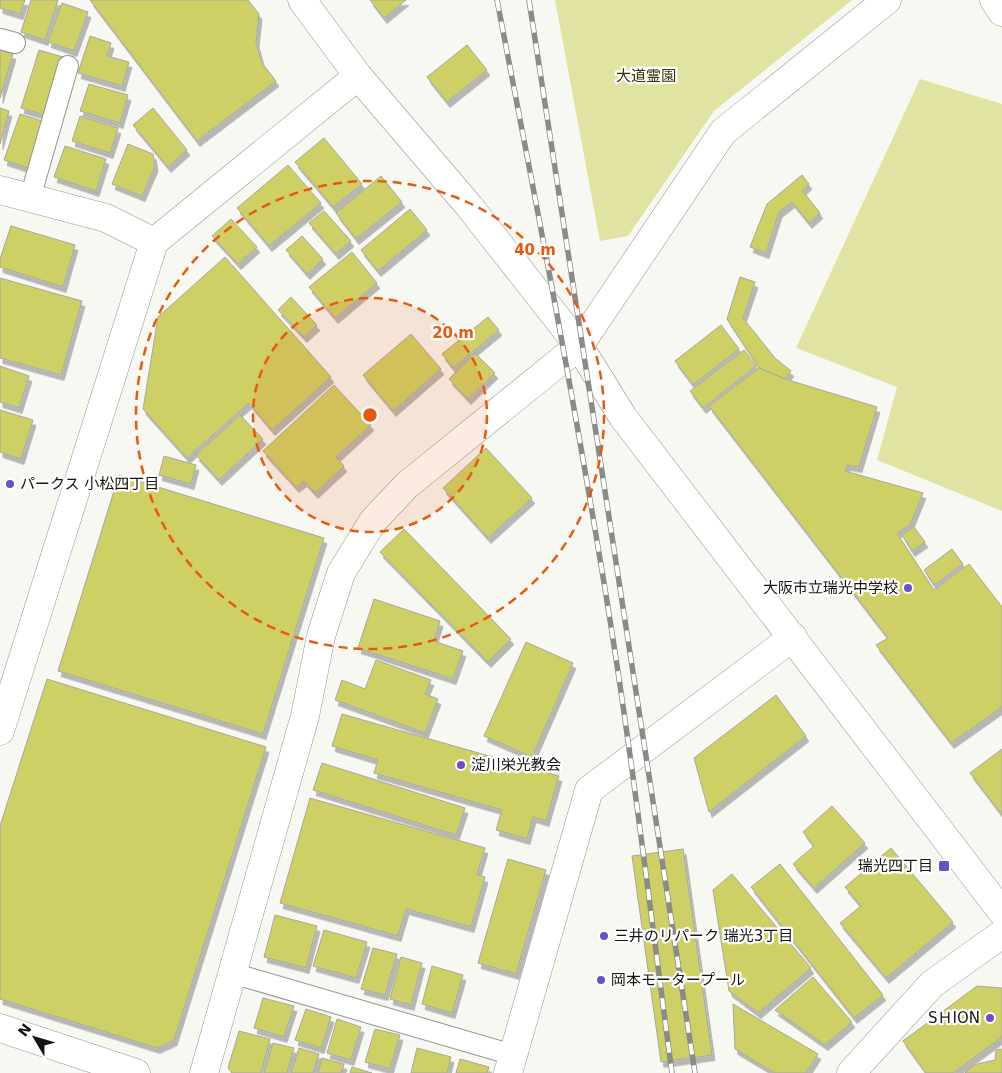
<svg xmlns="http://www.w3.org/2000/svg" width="1002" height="1073" viewBox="0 0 1002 1073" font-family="'DejaVu Sans','Noto Sans JP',sans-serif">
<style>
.green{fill:#e0e3a1}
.building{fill:#ced066;stroke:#a6a7a2;filter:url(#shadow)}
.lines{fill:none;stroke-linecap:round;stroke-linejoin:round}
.lane-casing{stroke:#949490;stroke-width:22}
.street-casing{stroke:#949490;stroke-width:29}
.secondary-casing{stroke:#949490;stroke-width:29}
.lane{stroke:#fff;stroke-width:20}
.street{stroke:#fff;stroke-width:28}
.secondary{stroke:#fff;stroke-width:28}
.rail-casing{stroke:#8a8a87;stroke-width:5.5}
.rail{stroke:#fff;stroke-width:4;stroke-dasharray:11;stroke-linecap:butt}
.ring{fill:none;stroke:#e8590c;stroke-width:2.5;stroke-dasharray:9 6}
.poi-dot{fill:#6c4ec7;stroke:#fff;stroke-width:2}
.labels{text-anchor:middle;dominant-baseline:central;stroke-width:4.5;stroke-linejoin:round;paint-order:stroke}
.park-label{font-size:15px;fill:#333305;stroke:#fff}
.poi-label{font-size:15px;fill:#141412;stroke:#fff;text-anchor:start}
.centre{fill:#e8590c;stroke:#fff;stroke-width:2.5}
.ring-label{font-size:15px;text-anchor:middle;font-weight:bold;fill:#e8590c;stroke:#fff;stroke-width:4.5;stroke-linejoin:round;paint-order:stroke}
</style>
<defs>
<filter id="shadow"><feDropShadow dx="3" dy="5.5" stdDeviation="0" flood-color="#0004"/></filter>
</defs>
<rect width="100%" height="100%" fill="#f8f8f3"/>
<g class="green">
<path d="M555 0H852L714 111 628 236 600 241Z"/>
<path d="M920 79 1002 104V511L877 460 897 387 796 348Z"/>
</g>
<g class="building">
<path d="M0 0H25L20 14 0 8Z"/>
<path d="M31 0H58L45 40 21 32Z"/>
<path d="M90 0H248L259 14 256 42 262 63 276 81 197 141Z"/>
<path d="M370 0H406L384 18Z"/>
<path d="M62 3 88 12 74 51 48 42Z"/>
<path d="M90 36 111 43 107 56 129 62 122 86 78 73Z"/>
<path d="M467 45 487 70 447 102 427 77Z"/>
<path d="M0 50 13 54 0 98Z"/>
<path d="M39 50 63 57 45 115 21 108Z"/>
<path d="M89 84 128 95 120 123 80 111Z"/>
<path d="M0 108 9 111 0 144Z"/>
<path d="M153 108 187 150 168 167 133 125Z"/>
<path d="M20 114 45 122 28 168 4 160Z"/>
<path d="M80 116 118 128 110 153 72 141Z"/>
<path d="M324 138 362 184 333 207 295 162Z"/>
<path d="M128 144 153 154 155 166 142 196 112 184Z"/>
<path d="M65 146 106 159 96 191 54 177Z"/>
<path d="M288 165 321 203 269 246 237 208Z"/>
<path d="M802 175 809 184 802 190 820 213 809 223 792 202 779 212 766 253 750 247 767 204Z"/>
<path d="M381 176 402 202 356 239 336 213Z"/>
<path d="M410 209 427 230 378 271 361 250Z"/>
<path d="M324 211 351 241 336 254 309 223Z"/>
<path d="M231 219 257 247 238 264 212 236Z"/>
<path d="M11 226 75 245 63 287 0 267V259Z"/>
<path d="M302 236 323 259 307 274 286 250Z"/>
<path d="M352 252 377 283 335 318 309 287Z"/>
<path d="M225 257 331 377 272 430 249 403 187 458 143 409 158 317Z"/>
<path d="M740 277 755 282 743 318 775 358 791 371 785 379 759 368 727 319Z"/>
<path d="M0 278 82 301 61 375 0 358Z"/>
<path d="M291 297 317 325 304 337 278 310Z"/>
<path d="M488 317 499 330 453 368 442 354Z"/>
<path d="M721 325 739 349 693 385 675 361Z"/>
<path d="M411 334 441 369 393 411 363 375Z"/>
<path d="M744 350 756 366 703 408 690 391Z"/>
<path d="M475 353 495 373 468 399 449 379Z"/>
<path d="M0 366 29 376 19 408 0 402Z"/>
<path d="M759 368 785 379 877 407 859 467 847 465 845 471 923 493 910 525 897 533 934 590 969 564 1002 607V707L951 743 876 645 888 638 709 406Z"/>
<path d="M334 385 371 425 336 457 344 466 315 493 304 481 296 487 263 451Z"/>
<path d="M0 410 33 420 21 459 0 452Z"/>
<path d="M240 415 263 439 219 480 196 455Z"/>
<path d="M486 448 532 498 488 538 443 488Z"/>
<path d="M164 456 196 465 191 484 159 475Z"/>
<path d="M119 475 324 538 263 734 58 671Z"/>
<path d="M914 527 925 542 912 551 902 535Z"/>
<path d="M404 529 511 639 488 662 380 552Z"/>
<path d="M952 549 963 564 934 585 924 570Z"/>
<path d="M374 599 440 621 434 641 463 651 453 679 358 648Z"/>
<path d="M526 642 573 663 532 757 484 736Z"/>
<path d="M376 660 431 680 425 694 438 699 425 733 335 700 342 680 365 689Z"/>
<path d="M47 679 266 747 174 1040 157 1048 0 999V826Z"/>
<path d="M776 695 806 736 709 812 694 758Z"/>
<path d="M342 714 559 776 546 821 533 817 527 839 496 830 502 810 374 773 378 760 332 746Z"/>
<path d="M1002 749V815L970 773Z"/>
<path d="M322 763 465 808 456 835 313 790Z"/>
<path d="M310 798 485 848 477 875 485 877 471 927 406 909 398 936 280 903Z"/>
<path d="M832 806 865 843 814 888 793 864 814 846 803 832Z"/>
<path d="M891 848 953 922 886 978 840 923 861 906 845 887Z"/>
<path d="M683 849 712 1055 661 1062 632 856Z"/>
<path d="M508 859 546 870 516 974 478 963Z"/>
<path d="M780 864 883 995 854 1018 751 887Z"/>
<path d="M732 874 811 968 758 1013 729 991 713 890Z"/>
<path d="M275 915 317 926 306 968 264 957Z"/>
<path d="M324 930 367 942 356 978 313 966Z"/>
<path d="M373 948 397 954 385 995 361 989Z"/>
<path d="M401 957 422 963 411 1005 390 999Z"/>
<path d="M432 966 463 975 452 1013 422 1004Z"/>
<path d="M813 977 852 1022 825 1045 775 1010Z"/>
<path d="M977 986 1002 988V1037L953 1073H926L903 1041Z"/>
<path d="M263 998 294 1006 284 1037 254 1028Z"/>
<path d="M733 1004 818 1054 806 1073H775L735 1049Z"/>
<path d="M306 1009 331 1017 321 1048 295 1040Z"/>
<path d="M337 1019 361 1027 351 1060 327 1053Z"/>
<path d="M375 1029 400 1035 390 1069 365 1062Z"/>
<path d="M239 1031 270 1039 261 1073H232L228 1068Z"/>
<path d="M273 1043 294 1048 287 1073H264Z"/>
<path d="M299 1048 319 1054 313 1073H291Z"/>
<path d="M417 1048 451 1057 447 1073H411Z"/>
<path d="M1002 1049V1073H965L973 1065 995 1060 996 1050Z"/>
<path d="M322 1058 344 1064 341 1073H318Z"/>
<path d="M460 1059 489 1067 487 1073H456Z"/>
<path d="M352 1067 372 1073H350Z"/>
</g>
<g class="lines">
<defs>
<g id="lane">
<path d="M0 39 15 43"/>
<path d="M30 198 68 66"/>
<path d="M232 973 513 1055"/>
</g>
<g id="street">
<path d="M994 0 1002 12"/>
<path d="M0 190 106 218 154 242"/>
<path d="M0 1028 136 1073"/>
<path d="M204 1073 305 716 321 636 341 573 373 521 407 485 579 346"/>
<path d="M508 1073 589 790 793 637"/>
<path d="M851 1073 932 984 1002 934"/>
</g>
<g id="secondary">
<path d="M302 0 358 76 469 206 579 346 623 417 1002 912"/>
<path d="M579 346 723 132 887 0"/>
<path d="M0 731 154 242 358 76"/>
</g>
</defs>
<use href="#lane" class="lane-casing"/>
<use href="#street" class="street-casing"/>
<use href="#secondary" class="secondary-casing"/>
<use href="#lane" class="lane"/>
<use href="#street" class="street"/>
<use href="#secondary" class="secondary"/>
<defs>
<g id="rail">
<path d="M497 0C533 186 569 372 600 559 629 729 649 902 672 1073"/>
<path d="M529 0 695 1073"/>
</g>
</defs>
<use href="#rail" class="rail-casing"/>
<use href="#rail" class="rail"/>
</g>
<circle cx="370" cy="415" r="117" fill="#e8590c" fill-opacity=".12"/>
<g class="ring">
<circle cx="370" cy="415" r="117"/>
<circle cx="370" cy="415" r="234"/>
</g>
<g class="poi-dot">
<circle cx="10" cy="484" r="5"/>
<circle cx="908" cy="588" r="5"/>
<circle cx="461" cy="765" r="5"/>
<rect x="938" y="860" width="12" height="12" rx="2.5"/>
<circle cx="604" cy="936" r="5"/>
<circle cx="601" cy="980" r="5"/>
<circle cx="990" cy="1018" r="5"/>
</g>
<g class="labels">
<g class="park-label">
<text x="646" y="76">大道霊園</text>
</g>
<g class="poi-label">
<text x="20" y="484">パークス 小松四丁目</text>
<text x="898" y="588" text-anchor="end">大阪市立瑞光中学校</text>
<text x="471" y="765">淀川栄光教会</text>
<text x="933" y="866" text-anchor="end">瑞光四丁目</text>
<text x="614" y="936">三井のリパーク 瑞光3丁目</text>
<text x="611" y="980">岡本モータープール</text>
<text x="980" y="1018" text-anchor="end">SＨION</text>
</g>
</g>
<circle cx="370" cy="415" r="8" class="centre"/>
<g class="ring-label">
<text x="535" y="255">40 m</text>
<text x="453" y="338">20 m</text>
</g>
<g transform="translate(35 1038) rotate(308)" stroke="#ffffff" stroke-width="4" paint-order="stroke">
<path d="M0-4L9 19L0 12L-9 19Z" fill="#141412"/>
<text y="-8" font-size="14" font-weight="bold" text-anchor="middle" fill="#141412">N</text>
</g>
</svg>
